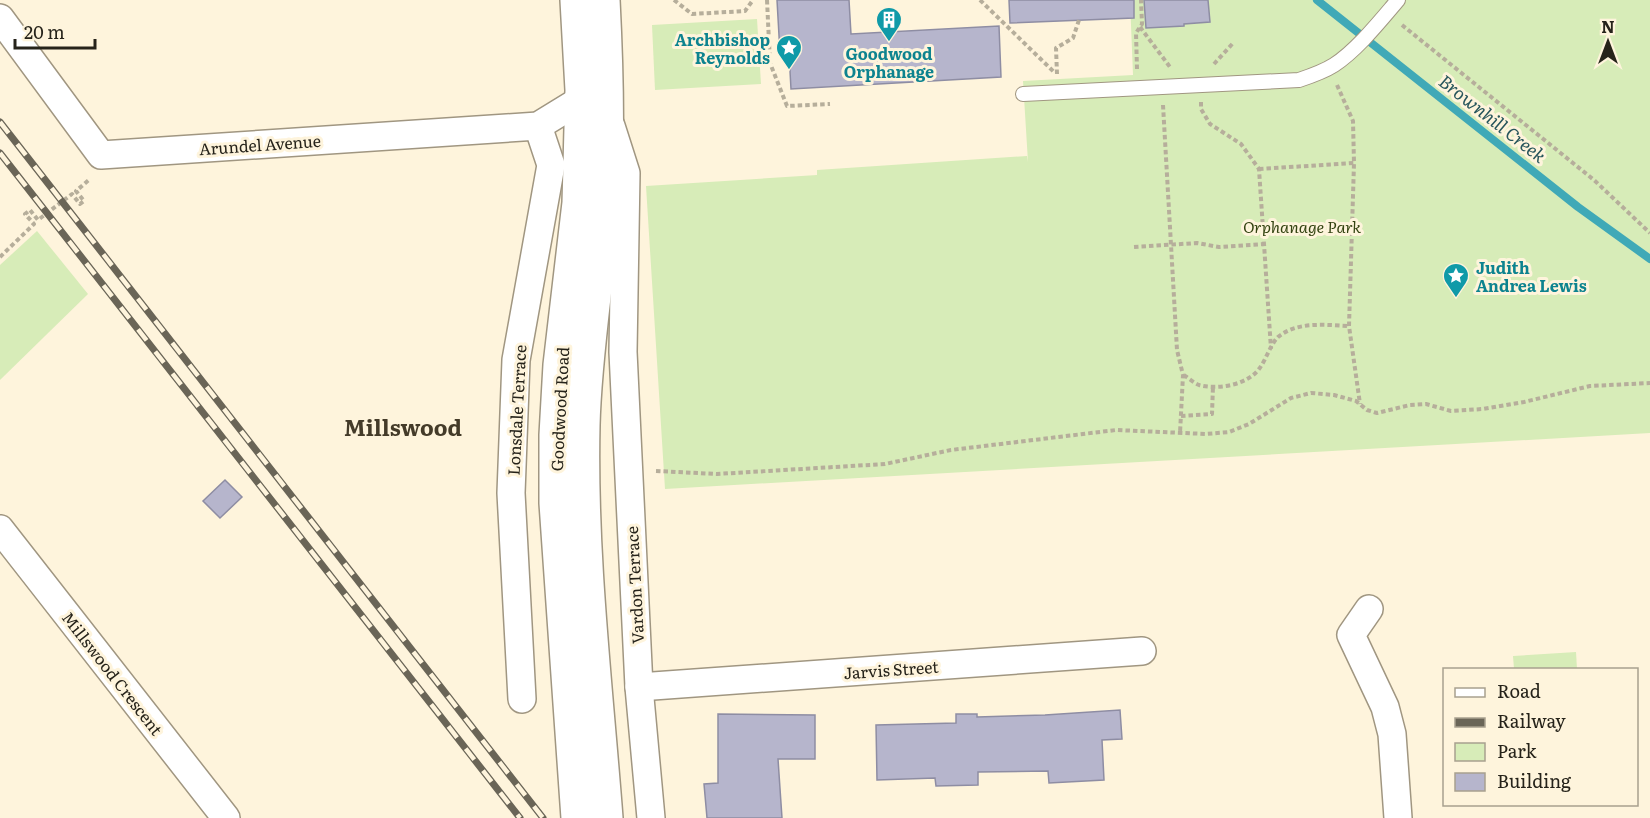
<svg xmlns="http://www.w3.org/2000/svg" width="1650" height="818" viewBox="0 0 1650 818" font-family="Literata,serif">
<style>
.green{fill:#d7ecb8}
.lines{fill:none;stroke-linecap:round;stroke-linejoin:round}
.stream{stroke:#40a9b7;stroke-width:8}
.building{fill:#b6b5cc;stroke:#8e8da3;stroke-width:1.5}
.lane-casing{stroke:#a09681;stroke-width:16}
.street-casing{stroke:#a09681;stroke-width:30}
.secondary-casing{stroke:#a09681;stroke-width:36}
.path{stroke:#b6ae9b;stroke-width:4;stroke-dasharray:4.5 3;stroke-linecap:butt}
.lane{stroke:#fff;stroke-width:14}
.street{stroke:#fff;stroke-width:27}
.secondary{stroke:#fff;stroke-width:33}
.rail-casing{stroke:#6a6557;stroke-width:7}
.rail{stroke:#fef4dc;stroke-width:4.5;stroke-dasharray:14;stroke-linecap:butt}
.labels{text-anchor:middle;dominant-baseline:central;stroke-width:6;stroke-linejoin:round;paint-order:stroke}
.culture-label{font-size:16px;font-weight:bold;fill:#0d838f;stroke:#fef4dc;text-anchor:end}
.street-label{font-size:16px;fill:#26231a;stroke:#fef4dc}
.park-label{font-size:16px;font-style:italic;fill:#334311;stroke:#fef4dc}
.water-label{font-size:18px;font-style:italic;fill:#28565c;stroke:#fef4dc}
.district-label{font-size:22px;font-weight:bold;fill:#443b29;stroke:#fef4dc}
</style>
<rect width="100%" height="100%" fill="#fef4dc"/>
<g class="green">
<path d="M1130 0H1650V433L665 489 646 186 817 175V170L1027 156 1028 162 1023 81 1133 75Z"/>
<path d="M757 19 761 84 655 90 652 25Z"/>
<path d="M37 231 88 294 0 380V265Z"/>
<path d="M1576 652 1577 669H1514L1513 656Z"/>
</g>
<g class="lines">
<path class="stream" d="M1317 0 1578 207 1650 259"/>
</g>
<g class="building">
<path d="M777 0H849L851 34 999 26 1001 77 791 89 789 53H780Z"/>
<path d="M1009 0H1134V18L1010 23Z"/>
<path d="M1144 0H1208L1210 22 1184 24V26L1146 28Z"/>
<path d="M225 480 242 497 220 518 203 501Z"/>
<path d="M1120 710 1122 739 1102 740 1104 780 1049 783 1048 771 978 772V785L936 786 935 778 877 780 876 725 956 723V714H977V717L1045 715Z"/>
<path d="M718 714 815 715V759H778L782 818H707L704 784 718 783Z"/>
</g>
<g class="lines">
<defs>
<path id="lane" d="M1023 94 1299 80C1311 76 1323 72 1334 65 1357 50 1380 21 1398 0"/>
<g id="street">
<path d="M0 18 101 155 538 126 582 99"/>
<path d="M611 126 626 173 623 352 639 687 651 818"/>
<path d="M0 529 226 818"/>
<path d="M1369 609 1351 635 1385 707 1392 734 1398 818"/>
<path d="M639 687 1142 651"/>
<path d="M522 699 511 493 516 360 551 165 538 126"/>
</g>
<g id="secondary">
<path d="M577 0 582 90 579 203 560 365 556 435V503L578 818"/>
<path d="M603 0C606 58 608 123 605 181 601 263 585 343 583 425 580 556 596 687 606 818"/>
</g>
</defs>
<use href="#lane" class="lane-casing"/>
<use href="#street" class="street-casing"/>
<use href="#secondary" class="secondary-casing"/>
<g class="path">
<path d="M674 0 692 14 745 11 753 0"/>
<path d="M767 0 770 63 787 106 830 104"/>
<path d="M980 0 1055 73"/>
<path d="M1402 25 1594 180 1650 233"/>
<path d="M1140 27 1170 67"/>
<path d="M1214 64 1234 42"/>
<path d="M1137 69 1136 33 1142 24 1141 0"/>
<path d="M1057 74 1056 48 1073 38 1079 20"/>
<path d="M1337 85 1353 121 1354 163 1349 326 1360 404"/>
<path d="M1201 102V109L1210 124 1241 144 1259 169 1271 349"/>
<path d="M1163 105 1177 350 1183 375 1180 433"/>
<path d="M1259 169 1354 163"/>
<path d="M1134 247 1197 243 1219 247 1264 244"/>
<path d="M0 257 34 224 25 214 30 210 38 220 72 194 80 204 84 201 76 191 90 179"/>
<path d="M1184 375C1188 378 1194 383 1199 385 1218 390 1247 385 1259 369 1266 360 1270 345 1278 337 1297 321 1326 325 1349 326"/>
<path d="M1181 416 1212 414 1213 386"/>
<path d="M656 471 717 474 885 464 951 450 1116 430 1206 434 1229 432 1249 424 1291 398 1311 393 1334 395 1356 401 1367 410 1377 413 1410 405 1426 404 1451 411 1483 409 1524 402 1590 386 1650 383"/>
</g>
<use href="#lane" class="lane"/>
<use href="#street" class="street"/>
<use href="#secondary" class="secondary"/>
<defs>
<g id="rail">
<path d="M0 122 543 818"/>
<path d="M0 153 520 818"/>
</g>
</defs>
<use href="#rail" class="rail-casing"/>
<use href="#rail" class="rail"/>
</g>
<defs>
<symbol id="building-pin" viewBox="-11 -11 22 30"><path d="M0 17L-7.5 6A9.5 9.5 0 1 1 7.5 6Z" fill="#0f9aa8" stroke="#fef4dc"/><path d="M-4-6H4V6H1V3H-1V6H-4ZM-2.5-4.3h1.7v1.8h-1.7ZM.8-4.3h1.7v1.8H.8ZM-2.5-1h1.7V.8h-1.7ZM.8-1h1.7V.8H.8Z" fill="#fff"/></symbol>
<symbol id="sight-pin" viewBox="-11 -11 22 30"><path d="M0 17L-7.5 6A9.5 9.5 0 1 1 7.5 6Z" fill="#0f9aa8" stroke="#fef4dc"/><path d="M0-6L1.8-2.2L6-1.7L2.9 1.2L3.7 5.4L0 3.3L-3.7 5.4L-2.9 1.2L-6-1.7L-1.8-2.2Z" fill="#fff"/></symbol>
</defs>
<g fill-rule="evenodd">
<use href="#building-pin" x="874" y="5" width="30" height="40"/>
<use href="#sight-pin" x="774" y="33" width="30" height="40"/>
<use href="#sight-pin" x="1441" y="261" width="30" height="40"/>
</g>
<g class="labels">
<g class="culture-label">
<text x="770" y="39">Archbishop<tspan x="770" dy="18">Reynolds</tspan></text>
<text x="889" y="53" text-anchor="middle">Goodwood<tspan x="889" dy="18">Orphanage</tspan></text>
<text x="1476" y="267" text-anchor="start">Judith<tspan x="1476" dy="18">Andrea Lewis</tspan></text>
</g>
<g class="street-label">
<text transform="translate(260 144) rotate(-4)">Arundel Avenue</text>
<text transform="translate(559 409) rotate(-87)">Goodwood Road</text>
<text transform="translate(516 410) rotate(-87)">Lonsdale Terrace</text>
<text transform="translate(634 585) rotate(-93)">Vardon Terrace</text>
<text transform="translate(891 669) rotate(-4)">Jarvis Street</text>
<text transform="translate(113 673) rotate(52)">Millswood Crescent</text>
</g>
<g class="park-label">
<text x="1302" y="226">Orphanage Park</text>
</g>
<g class="water-label">
<text transform="translate(1493 118) rotate(38)">Brownhill Creek</text>
</g>
<g class="district-label">
<text x="403" y="426">Millswood</text>
</g>
</g>
<rect x="1443" y="668" width="195" height="138" fill="#fef4dc" stroke="#a8a08e" stroke-width="1.5"/>
<rect x="1455" y="688" width="30" height="9" fill="#ffffff" stroke="#a8a08e" stroke-width="1.5"/>
<text x="1497" y="698" font-size="18" fill="#26231a">Road</text>
<rect x="1455" y="718" width="30" height="9" fill="#6a6557" stroke="#a8a08e" stroke-width="1.5"/>
<text x="1497" y="728" font-size="18" fill="#26231a">Railway</text>
<rect x="1455" y="743" width="30" height="18" fill="#d7ecb8" stroke="#a8a08e" stroke-width="1.5"/>
<text x="1497" y="758" font-size="18" fill="#26231a">Park</text>
<rect x="1455" y="773" width="30" height="18" fill="#b6b5cc" stroke="#a8a08e" stroke-width="1.5"/>
<text x="1497" y="788" font-size="18" fill="#26231a">Building</text>
<g transform="translate(1608 42)" stroke="#fef4dc" stroke-width="4.5" paint-order="stroke">
<path d="M0-4.5L10 22L0 15L-10 22Z" fill="#26231a"/>
<text y="-9" font-size="16" font-weight="bold" text-anchor="middle" fill="#26231a">N</text>
</g>
<path d="M15 39v9h80v-9" fill="none" stroke="#26231a" stroke-width="3"/>
<text x="24" y="39" font-size="18" fill="#26231a" stroke="#fef4dc" stroke-width="4.5" paint-order="stroke">20 m</text>
</svg>
